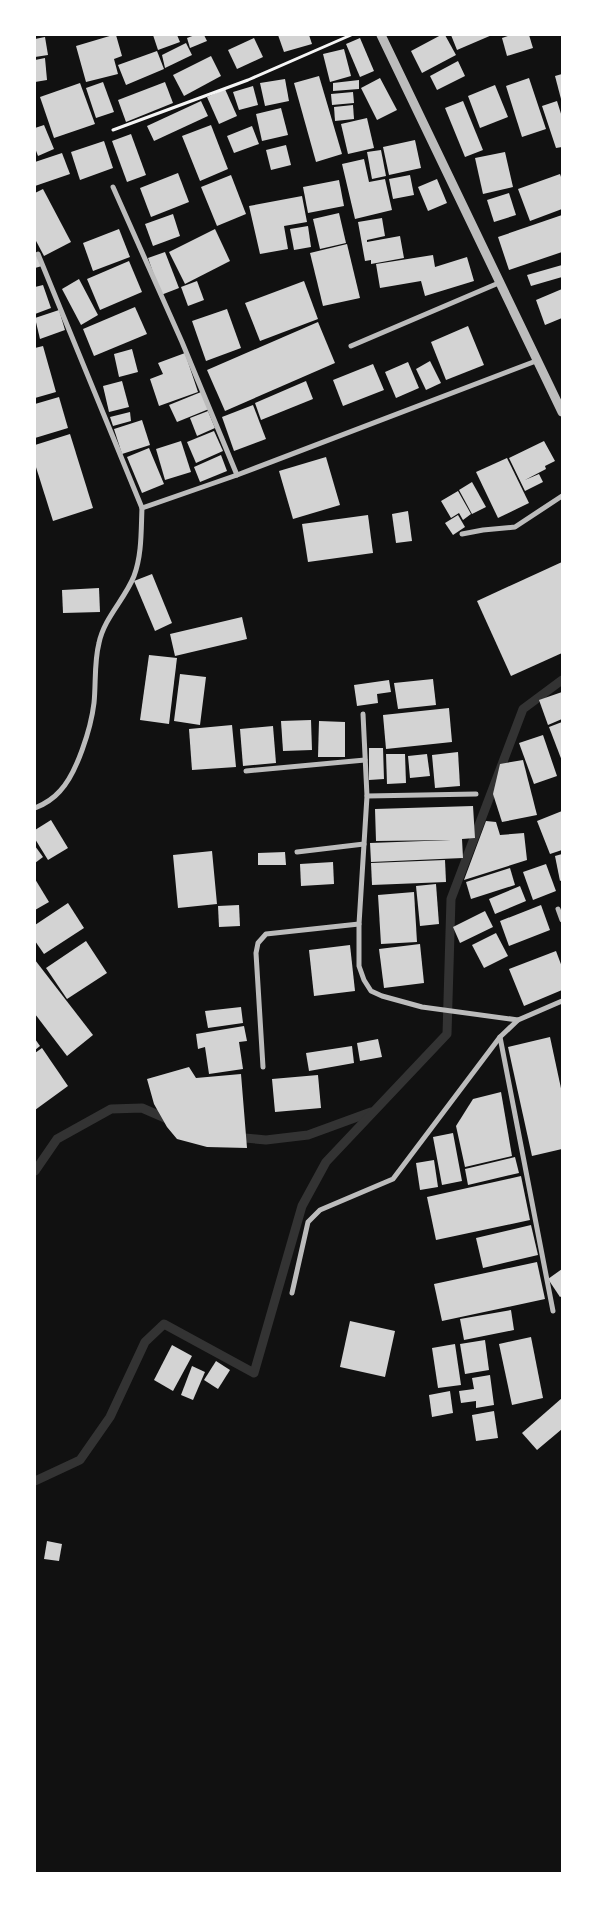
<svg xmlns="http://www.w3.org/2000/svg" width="597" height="1908" viewBox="0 0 597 1908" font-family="Signika,sans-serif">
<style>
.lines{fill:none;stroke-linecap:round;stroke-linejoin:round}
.stream{stroke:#333;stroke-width:9}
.building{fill:#d3d3d3}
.path{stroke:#f5f5f5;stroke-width:3}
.minor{stroke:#bcbcbc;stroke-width:5}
.tertiary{stroke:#bcbcbc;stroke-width:9}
</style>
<rect width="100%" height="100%" fill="#111"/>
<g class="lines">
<g class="stream">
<path d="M234 1137 266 1140 308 1135 371 1112"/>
<path d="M35 1171 57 1139 111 1109 142 1108 172 1121"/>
<path d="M35 1481 80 1460 110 1417 145 1342 164 1324 254 1373 302 1206 326 1162 447 1034 451 899 523 709 562 680"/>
</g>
</g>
<g class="building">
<path d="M113 35H116L122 56 114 59 118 74 86 82 76 46Z"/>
<path d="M153 35H177L180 42 158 50Z"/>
<path d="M195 35H204L207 41 190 48 187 38Z"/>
<path d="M278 35H309L312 44 284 52Z"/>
<path d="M441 35H445L456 55 422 73 411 51Z"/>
<path d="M451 35H492L457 50Z"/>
<path d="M511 35H529L533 48 507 56 502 38Z"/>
<path d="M45 37 48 55 35 57V39Z"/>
<path d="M254 38 263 57 237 69 228 50Z"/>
<path d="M360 38 374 71 360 77 346 44Z"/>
<path d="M186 43 192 55 165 68 162 55Z"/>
<path d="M344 49 351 76 330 82 323 54Z"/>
<path d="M157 51 164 69 126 85 118 65Z"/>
<path d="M211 56 221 76 184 96 173 75Z"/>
<path d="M45 58 47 80 35 82V60Z"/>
<path d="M458 61 465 76 437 90 430 76Z"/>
<path d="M562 74V99H561L555 76Z"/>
<path d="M319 76 342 154 316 162 294 83Z"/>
<path d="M380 78 397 110 377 120 361 88Z"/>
<path d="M529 78 546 129 522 137 506 86Z"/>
<path d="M285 79 289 101 265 106 260 83Z"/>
<path d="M359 80V89L333 91V83Z"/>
<path d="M103 82 114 112 96 118 86 88Z"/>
<path d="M165 82 173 103 126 122 118 100Z"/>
<path d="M80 83 95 124 54 138 40 97Z"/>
<path d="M495 85 508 117 480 128 468 96Z"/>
<path d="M253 86 258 105 239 110 233 92Z"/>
<path d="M225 89 237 116 219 124 207 97Z"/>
<path d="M353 92 354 103 332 105 331 94Z"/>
<path d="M201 101 208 116 154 141 147 126Z"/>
<path d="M463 101 483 150 465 157 445 108Z"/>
<path d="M557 101 562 117V147L556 148 542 106Z"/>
<path d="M353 105 354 119 335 121 334 107Z"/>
<path d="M281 108 288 135 262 141 256 114Z"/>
<path d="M367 118 374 148 348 154 341 124Z"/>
<path d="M44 125 54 149 38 156 35 148V128Z"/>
<path d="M211 125 228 169 200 181 182 136Z"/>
<path d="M252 126 259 144 234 153 227 136Z"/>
<path d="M131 134 146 175 127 182 112 141Z"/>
<path d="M415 140 421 168 389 175 383 147Z"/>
<path d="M104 141 113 168 80 180 71 152Z"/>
<path d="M286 145 291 165 271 170 266 150Z"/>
<path d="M381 150 386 176 372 179 367 152Z"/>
<path d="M505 152 513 187 483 194 475 158Z"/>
<path d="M62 153 70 174 35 186V162Z"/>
<path d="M364 159 369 182 385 179 392 210 355 219 342 164Z"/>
<path d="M178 173 189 202 151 217 140 188Z"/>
<path d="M560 174 562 180V209L530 221 518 189Z"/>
<path d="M231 175 246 214 217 226 201 187Z"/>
<path d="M410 175 414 195 393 199 389 179Z"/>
<path d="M437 179 447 203 428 211 418 187Z"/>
<path d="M339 180 344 206 308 213 303 187Z"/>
<path d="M43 189 71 242 44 256 35 239V193Z"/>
<path d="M509 193 516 215 494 222 487 200Z"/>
<path d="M302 196 307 222 284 226 288 249 260 254 249 206Z"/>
<path d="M339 213 346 243 320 249 313 219Z"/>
<path d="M173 214 180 236 153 246 145 224Z"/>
<path d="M562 215V252L509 270 498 237Z"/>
<path d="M382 218 385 236 367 240V242L400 236 404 258 371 264V260L365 261 358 222Z"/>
<path d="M308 226 311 247 294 250 290 229Z"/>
<path d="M119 229 130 257 93 271 83 243Z"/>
<path d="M215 229 230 261 185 284 169 252Z"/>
<path d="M347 244 360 298 323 306 310 253Z"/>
<path d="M35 251 42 266 35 268Z"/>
<path d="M165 252 179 288 161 295 148 258Z"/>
<path d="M433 255 435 267 467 257 474 281 425 296 421 281 380 288 376 264Z"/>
<path d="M129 261 142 292 100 310 87 279Z"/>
<path d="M562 265V277L531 286 527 275Z"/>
<path d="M79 279 98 315 81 325 62 289Z"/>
<path d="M197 281 204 300 188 306 181 287Z"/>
<path d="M304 281 318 319 260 341 245 303Z"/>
<path d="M43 285 51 308 35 314V287Z"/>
<path d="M562 289V318L545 325 536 300Z"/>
<path d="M135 307 147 334 94 356 83 329Z"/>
<path d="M227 309 241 348 206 361 192 321Z"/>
<path d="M59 310 65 330 40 339 35 318Z"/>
<path d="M318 322 335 363 225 411 207 370Z"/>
<path d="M468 326 484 365 446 380 431 342Z"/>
<path d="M43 346 56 392 35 398V348Z"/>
<path d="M132 349 138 372 119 377 114 354Z"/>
<path d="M185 353 198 392 159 406 150 379 163 374 158 363Z"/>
<path d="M430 361 441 383 426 390 416 369Z"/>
<path d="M408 362 419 388 396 398 385 372Z"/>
<path d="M373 364 384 390 343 406 333 380Z"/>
<path d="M122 381 129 407 109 412 103 386Z"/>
<path d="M306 381 313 399 261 420 255 403Z"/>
<path d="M201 392 209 409 177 422 169 405Z"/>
<path d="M59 397 68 428 35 438V404Z"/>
<path d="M253 405 266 439 234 451 222 417Z"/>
<path d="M208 411 215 428 197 436 190 418Z"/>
<path d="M130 412 131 421 113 426 110 417Z"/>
<path d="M142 420 150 445 122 454 114 429Z"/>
<path d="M214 431 223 451 196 463 187 442Z"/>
<path d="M70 434 93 508 53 521 35 464V445Z"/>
<path d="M181 441 191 472 165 480 156 449Z"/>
<path d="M544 441 555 461 545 466 546 469 525 480 539 474 543 482 525 491 509 458Z"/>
<path d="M149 448 164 484 142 493 127 457Z"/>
<path d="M221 455 227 471 200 482 194 467Z"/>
<path d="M326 457 340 505 293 519 279 471Z"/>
<path d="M507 458 529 503 498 518 476 472Z"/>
<path d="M472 482 486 507 472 514 459 490Z"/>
<path d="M458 491 471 514 463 520 459 513 451 518 441 501Z"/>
<path d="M408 511 412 541 396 543 392 514Z"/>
<path d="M368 515 373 553 308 562 302 524Z"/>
<path d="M458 515 465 527 453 535 445 523Z"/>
<path d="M562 562V653L511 676 477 601Z"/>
<path d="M152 574 172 623 155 631 134 581Z"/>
<path d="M99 588 100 612 63 613 62 590Z"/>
<path d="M242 617 247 639 175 656 170 634Z"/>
<path d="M149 655 177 658 169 724 140 720Z"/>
<path d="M180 674 206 677 200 725 174 721Z"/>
<path d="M433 679 436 705 398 709 394 683Z"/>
<path d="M389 680 391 692 377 694 378 703 357 706 354 685Z"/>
<path d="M562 692V719L548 725 539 700Z"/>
<path d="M449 708 452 742 386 749 383 715Z"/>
<path d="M311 720 312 750 283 751 281 721Z"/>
<path d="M319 721 345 722V757H318Z"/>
<path d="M562 722V761L549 727Z"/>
<path d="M232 725 236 767 192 770 189 729Z"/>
<path d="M273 726 276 763 243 766 240 729Z"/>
<path d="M543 735 557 776 534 784 519 743Z"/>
<path d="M369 748H383L384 779 369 780Z"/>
<path d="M458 752 460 786 435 788 432 755Z"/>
<path d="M386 754H405L406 783 387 784Z"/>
<path d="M427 754 430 776 410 778 408 756Z"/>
<path d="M523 760 537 815 502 822 493 794 500 764Z"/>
<path d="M473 806 475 838 462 839 463 858 371 862 370 843 451 840 376 841 375 809Z"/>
<path d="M562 811V850L550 854 537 821Z"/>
<path d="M51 820 68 848 48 860 35 839V830Z"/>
<path d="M486 821 496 822 500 835 524 833 527 860 464 880Z"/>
<path d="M35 846 43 857 35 863Z"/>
<path d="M212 851 217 904 178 908 173 855Z"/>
<path d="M285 852 286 865H258V853Z"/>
<path d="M562 854V880L560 881 555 856Z"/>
<path d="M445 860 446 882 372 885 371 863Z"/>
<path d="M333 862 334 884 301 886 300 864Z"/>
<path d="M546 864 556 891 533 900 523 872Z"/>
<path d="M510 868 515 885 471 899 466 882Z"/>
<path d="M35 879 49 902 35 910Z"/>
<path d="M436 884 439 924 420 926 416 886Z"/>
<path d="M520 886 526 901 495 914 489 899Z"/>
<path d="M414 892 417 942 381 944 378 895Z"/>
<path d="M68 903 84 928 44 954 35 941V925Z"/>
<path d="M239 905 240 926 219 927 218 906Z"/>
<path d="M541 905 550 930 509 946 500 921Z"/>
<path d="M485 911 493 927 460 943 453 927Z"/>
<path d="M496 933 508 956 484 968 472 945Z"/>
<path d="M86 941 107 973 67 999 46 968Z"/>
<path d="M420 944 424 983 384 988 379 949Z"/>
<path d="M350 945 355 991 314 996 309 950Z"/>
<path d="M556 951 562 967V990L524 1006 509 969Z"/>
<path d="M35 960 93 1035 67 1056 35 1014Z"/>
<path d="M241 1007 243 1023 208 1028 205 1011Z"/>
<path d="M244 1026 247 1041 239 1042 243 1069 209 1074 205 1047 198 1049 196 1034Z"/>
<path d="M550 1037 562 1093V1149L532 1156 508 1047Z"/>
<path d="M35 1039 40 1046 35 1050Z"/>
<path d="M378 1039 382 1057 360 1061 357 1043Z"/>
<path d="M352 1046 354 1063 309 1071 306 1053Z"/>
<path d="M42 1048 68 1086 35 1110V1053Z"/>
<path d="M189 1067 196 1078 241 1074 247 1148 207 1147 177 1139 167 1127 154 1104 147 1079Z"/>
<path d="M318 1075 321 1108 275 1112 272 1079Z"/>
<path d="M501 1092 512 1156 465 1167 456 1126 473 1099Z"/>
<path d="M453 1133 462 1181 442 1185 433 1137Z"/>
<path d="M515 1157 519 1173 468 1185 465 1169Z"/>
<path d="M434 1160 438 1187 420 1190 416 1163Z"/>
<path d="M521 1176 530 1220 436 1240 427 1197Z"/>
<path d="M531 1225 538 1255 483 1268 476 1238Z"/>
<path d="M537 1262 545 1299 442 1321 434 1284Z"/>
<path d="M562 1269V1296L560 1297 548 1279Z"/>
<path d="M511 1310 514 1330 464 1340 460 1319Z"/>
<path d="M350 1321 395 1331 385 1377 340 1367Z"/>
<path d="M531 1337 543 1398 512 1405 499 1344Z"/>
<path d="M485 1340 489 1370 465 1374 460 1344Z"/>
<path d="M455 1344 461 1385 438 1388 432 1348Z"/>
<path d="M172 1345 192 1356 173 1391 154 1380Z"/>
<path d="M216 1361 230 1370 218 1389 204 1380Z"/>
<path d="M192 1366 205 1372 193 1400 181 1395Z"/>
<path d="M490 1375 494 1405 476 1408V1401L461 1403 459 1391 474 1389 472 1378Z"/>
<path d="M450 1391 453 1413 432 1417 429 1395Z"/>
<path d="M562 1398V1429L537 1450 522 1433Z"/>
<path d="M494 1411 498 1438 476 1441 472 1415Z"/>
<path d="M47 1541 62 1544 59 1561 44 1559Z"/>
</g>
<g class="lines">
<path class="path" d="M113 130 248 80 351 35"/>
<g class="minor">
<path d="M113 187 182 342 237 475"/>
<path d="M38 254 142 508"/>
<path d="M351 346 501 282"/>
<path d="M462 534 483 530 515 527 562 496"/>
<path d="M363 714 367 796 359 924V966L364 980 371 991 382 996 422 1007 518 1020"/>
<path d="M246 771 365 760"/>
<path d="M367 796 476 794"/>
<path d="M35 808C45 804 53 799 60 791 77 773 91 728 94 703 96 684 94 662 99 643 104 618 125 599 134 576 142 555 141 530 142 508L237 475 536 361"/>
<path d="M297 852 364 844"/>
<path d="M558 909 562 920"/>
<path d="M500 1037 553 1311"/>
<path d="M263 1067 256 953 258 943 266 934 359 924"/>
<path d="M292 1293 308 1222 320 1210 393 1179 500 1037 518 1020 562 1001"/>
</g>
<path class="tertiary" d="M381 35 562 412"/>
</g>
<rect width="597" height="1908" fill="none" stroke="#ffffff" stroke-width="72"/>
</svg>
